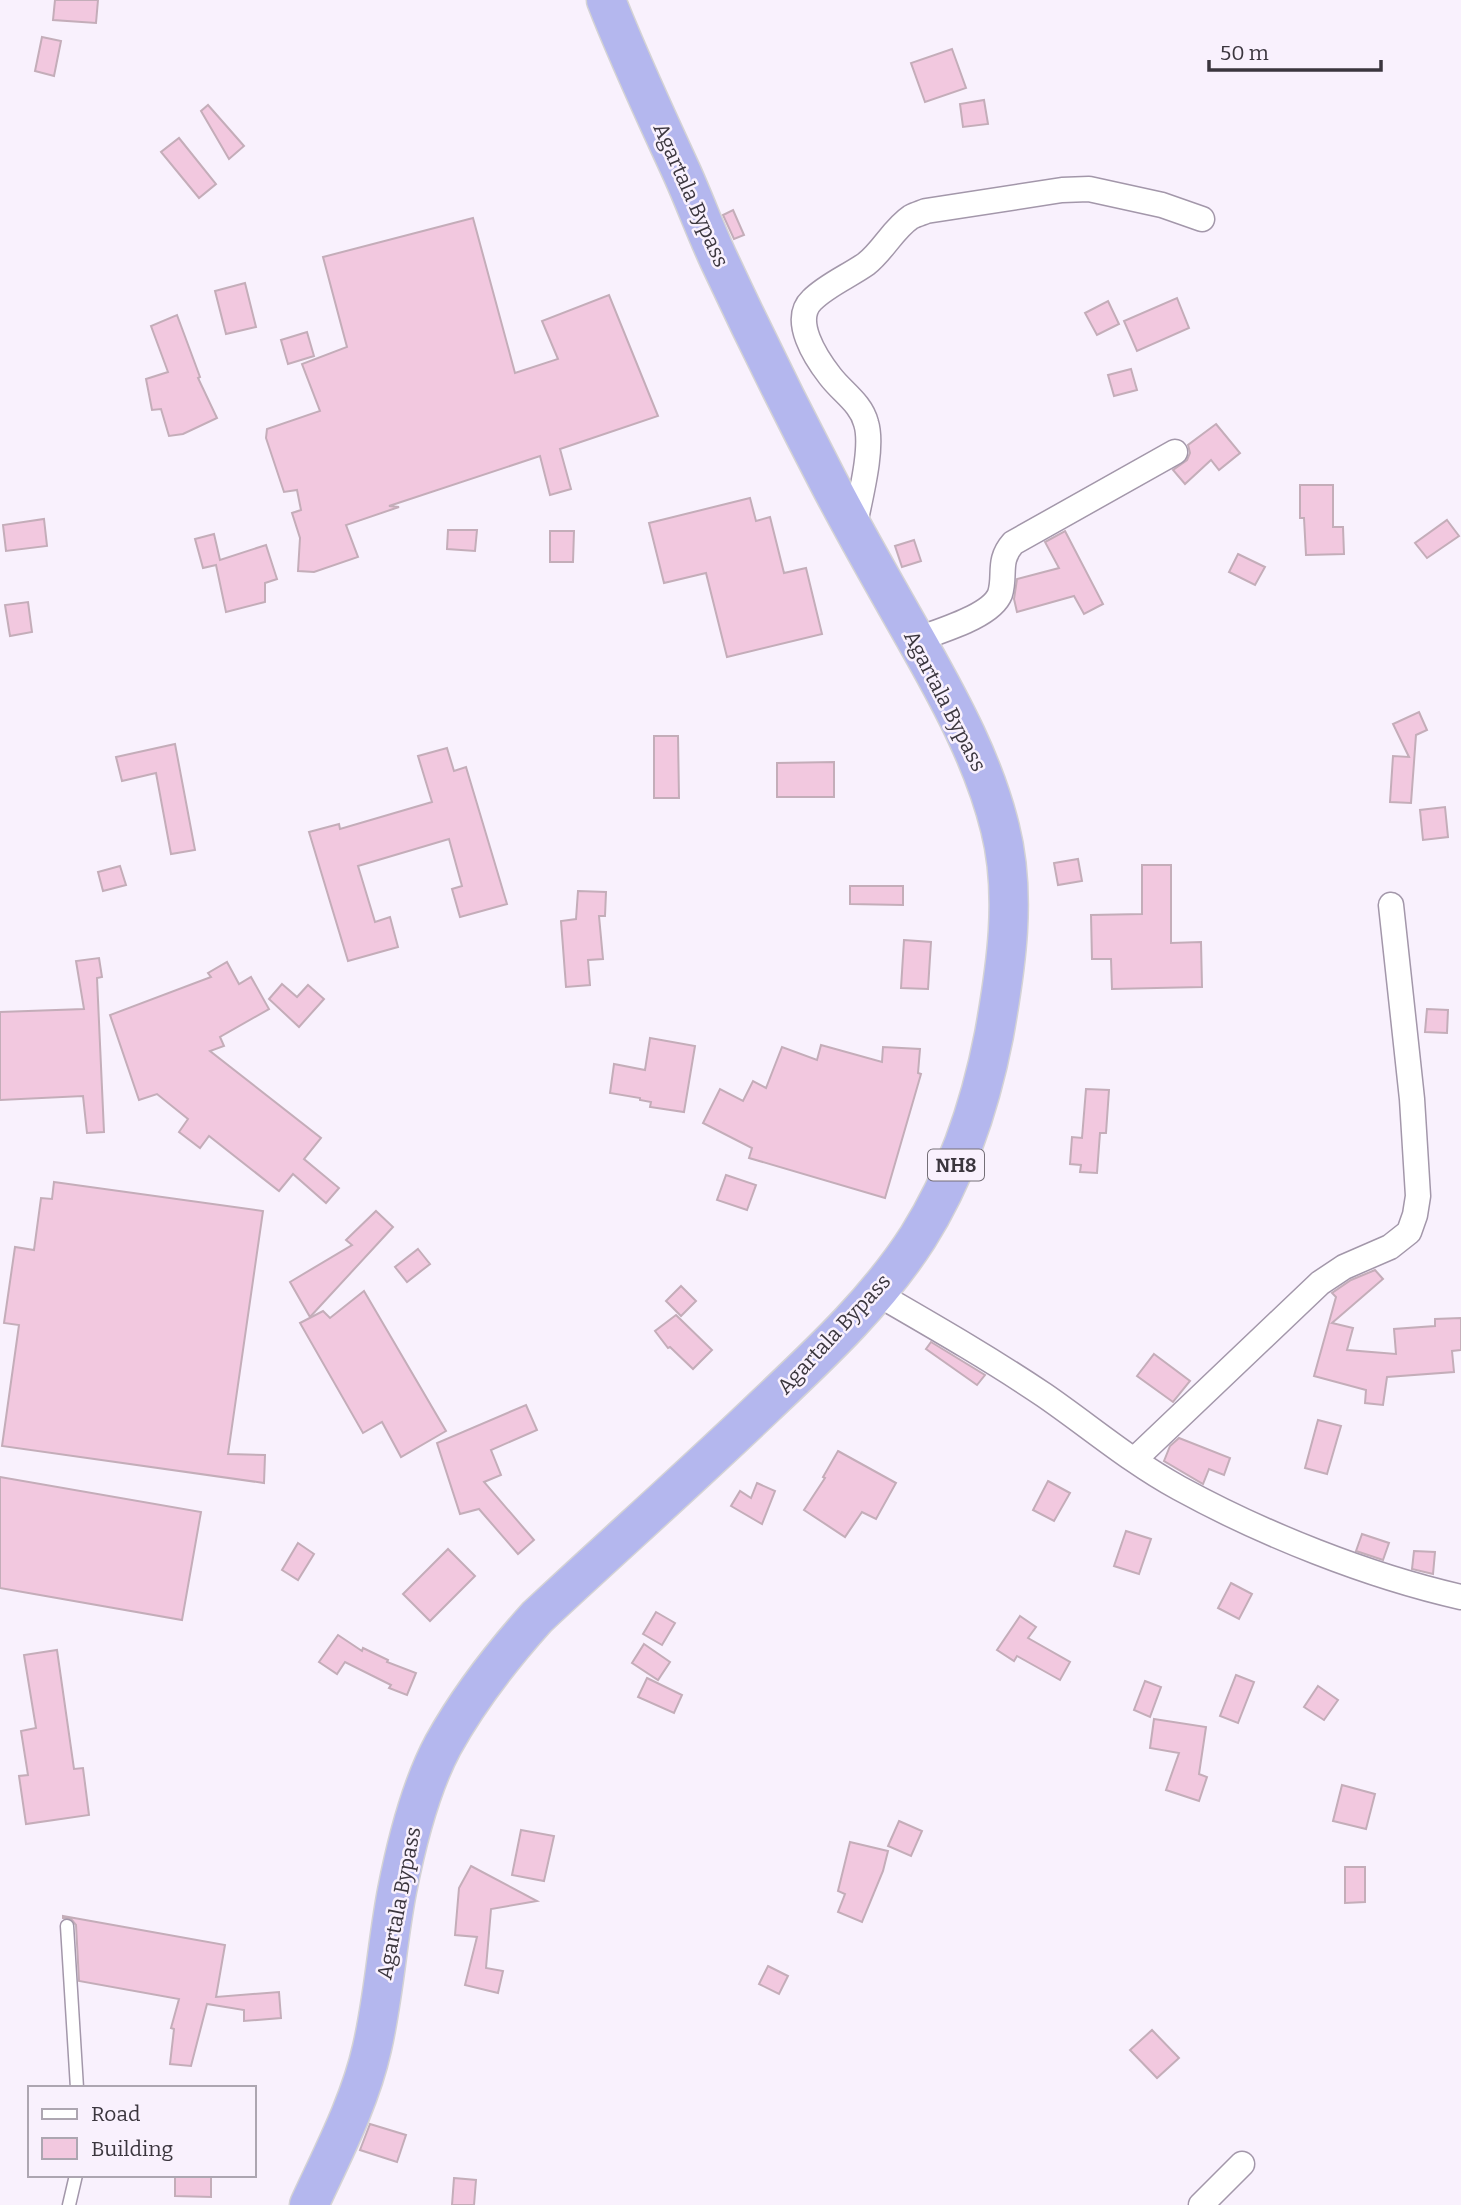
<svg xmlns="http://www.w3.org/2000/svg" width="1461" height="2205" viewBox="0 0 1461 2205" font-family="Bitter,serif">
<style>
.building{fill:#f2c8df;stroke:#c4adb9;stroke-width:2}
.lines{fill:none;stroke-linecap:round;stroke-linejoin:round}
.service-casing{stroke:#a397aa;stroke-width:15}
.minor-casing{stroke:#a397aa;stroke-width:27}
.trunk-casing{stroke:#d4d3d5;stroke-width:41}
.service{stroke:#fff;stroke-width:12}
.minor{stroke:#fff;stroke-width:24}
.trunk{stroke:#b4b7ee;stroke-width:38}
.labels{text-anchor:middle;dominant-baseline:central;stroke-width:5;stroke-linejoin:round;paint-order:stroke}
.shield{fill:#f9f1fd;stroke:#746e77;stroke-width:2}
.shield-label{font-size:19px;font-weight:bold;fill:#3b363e}
.street-label{font-size:21px;fill:#3b363e;stroke:#f9f1fd}
</style>
<rect width="100%" height="100%" fill="#f9f1fd"/>
<g class="building">
<path d="M55 0H98L96 23 53 20Z"/>
<path d="M42 37 61 41 54 76 35 71Z"/>
<path d="M952 49 966 88 925 102 911 63Z"/>
<path d="M984 100 988 124 963 127 960 104Z"/>
<path d="M208 105 244 146 229 159 201 111Z"/>
<path d="M179 138 216 184 199 198 161 152Z"/>
<path d="M733 210 744 235 734 239 723 215Z"/>
<path d="M473 218 515 373 558 359 542 321 609 295 658 416 560 449 571 489 550 495 540 456 389 506 399 507 346 525 358 557 314 572 298 571 300 538 292 513 301 510 297 490 284 492 266 438 267 429 320 411 302 364 347 347 323 257Z"/>
<path d="M245 283 256 327 226 334 215 291Z"/>
<path d="M1177 298 1189 328 1137 351 1124 321Z"/>
<path d="M1108 301 1119 324 1097 335 1085 313Z"/>
<path d="M177 315 200 377 198 378 217 418 183 434 169 436 161 409 152 410 146 379 168 372 151 326Z"/>
<path d="M307 332 314 356 288 364 281 340Z"/>
<path d="M1131 369 1137 390 1114 396 1108 375Z"/>
<path d="M1216 424 1240 453 1219 470 1211 460 1185 484 1173 470 1187 460 1190 453 1188 445Z"/>
<path d="M1300 485H1333V527H1343L1344 554 1306 555 1304 518H1300Z"/>
<path d="M750 498 756 521 770 517 784 573 806 568 822 634 727 657 706 573 664 583 649 523Z"/>
<path d="M44 519 47 546 6 551 3 525Z"/>
<path d="M1447 520 1459 536 1427 558 1415 543Z"/>
<path d="M448 530H477L475 551 447 549Z"/>
<path d="M550 531H574L573 562H550Z"/>
<path d="M1065 531 1103 604 1084 614 1074 596 1017 612 1014 599 1017 579 1059 568 1045 542Z"/>
<path d="M214 534 220 560 266 545 277 579 265 583V602L226 612 216 565 203 568 195 539Z"/>
<path d="M914 540 921 561 902 567 895 546Z"/>
<path d="M1238 554 1265 567 1255 585 1229 572Z"/>
<path d="M28 602 32 632 10 636 5 605Z"/>
<path d="M1419 712 1427 730 1416 735 1411 803 1390 802 1393 756 1409 757 1393 724Z"/>
<path d="M654 736H678L679 798H654Z"/>
<path d="M175 744 195 850 171 854 156 773 122 781 116 757Z"/>
<path d="M447 748 454 771 466 767 507 904 460 917 452 889 462 886 449 839 358 866 375 922 390 917 398 947 348 961 309 832 339 824 340 829 432 802 418 756Z"/>
<path d="M834 762V797H777V763Z"/>
<path d="M1445 807 1448 837 1423 840 1420 810Z"/>
<path d="M1078 859 1082 881 1058 885 1054 863Z"/>
<path d="M1142 865H1171V943L1201 942 1202 987 1112 989 1111 959H1092L1091 915 1142 914Z"/>
<path d="M120 866 126 885 103 891 98 872Z"/>
<path d="M850 886H903V905L850 904Z"/>
<path d="M578 891 606 892 605 916H599L603 959 588 960 590 985 566 987 561 921 576 919Z"/>
<path d="M904 940 931 942 928 989 901 988Z"/>
<path d="M99 958 102 977 97 978 104 1132 87 1133 83 1096 0 1100V1012L84 1009 76 961Z"/>
<path d="M227 962 239 984 251 977 269 1009 220 1037 224 1046 210 1051 321 1138 304 1159 339 1188 326 1203 293 1174 279 1191 209 1136 200 1148 179 1132 188 1119 157 1094 139 1100 110 1015 211 977 208 973Z"/>
<path d="M282 984 297 997 308 985 324 999 299 1027 269 999Z"/>
<path d="M1427 1009 1448 1010 1447 1033 1425 1032Z"/>
<path d="M650 1038 695 1046 684 1112 650 1107 651 1102 640 1100V1098L610 1093 614 1064 645 1070Z"/>
<path d="M821 1045 882 1062 883 1047 920 1049 918 1073 921 1074 885 1198 749 1158 752 1148 703 1123 720 1089 743 1101 753 1081 766 1088 782 1047 817 1060Z"/>
<path d="M1086 1089 1109 1090 1106 1133H1100L1097 1173 1080 1172 1081 1165 1070 1164 1072 1137 1082 1138Z"/>
<path d="M726 1175 756 1185 747 1210 717 1200Z"/>
<path d="M54 1182 263 1211 228 1454 265 1455 264 1483 2 1446 19 1325 4 1323 15 1247 34 1250 41 1198 52 1199Z"/>
<path d="M376 1211 393 1227 310 1317 290 1282 352 1245 346 1240Z"/>
<path d="M418 1249 430 1264 407 1282 395 1267Z"/>
<path d="M1375 1270 1383 1279 1332 1323 1353 1328 1347 1350 1396 1354 1394 1329 1435 1326V1319L1461 1318V1350L1452 1351 1454 1372 1387 1377 1383 1405 1365 1403 1366 1390 1314 1376 1336 1297 1332 1293 1351 1280Z"/>
<path d="M681 1286 696 1301 681 1316 666 1301Z"/>
<path d="M364 1291 446 1431 401 1457 382 1422 363 1433 300 1323 323 1311 330 1318Z"/>
<path d="M676 1315 712 1350 693 1369 670 1347 668 1348 655 1331Z"/>
<path d="M931 1342 985 1375 977 1385 926 1349Z"/>
<path d="M1154 1354 1190 1381 1173 1402 1137 1376Z"/>
<path d="M526 1405 537 1430 491 1450 501 1475 484 1482 534 1540 518 1554 479 1509 460 1514 437 1443Z"/>
<path d="M1318 1420 1341 1426 1327 1474 1305 1468Z"/>
<path d="M1179 1438 1230 1458 1224 1475 1209 1469 1203 1484 1164 1461 1170 1446Z"/>
<path d="M838 1451 896 1483 876 1519 862 1512 845 1537 804 1510 825 1478 823 1477Z"/>
<path d="M0 1477 201 1512 182 1620 0 1588Z"/>
<path d="M1048 1481 1070 1493 1054 1521 1033 1510Z"/>
<path d="M757 1483 775 1491 762 1524 731 1506 740 1491 751 1498Z"/>
<path d="M1126 1531 1151 1539 1139 1574 1114 1566Z"/>
<path d="M1362 1534 1389 1543 1383 1560 1356 1551Z"/>
<path d="M298 1543 314 1554 298 1580 282 1570Z"/>
<path d="M448 1549 475 1576 430 1621 403 1594Z"/>
<path d="M1414 1551 1435 1552 1433 1574 1412 1569Z"/>
<path d="M1231 1583 1252 1594 1239 1619 1218 1608Z"/>
<path d="M656 1612 675 1623 662 1645 643 1634Z"/>
<path d="M1020 1616 1036 1627 1028 1638 1070 1662 1060 1680 1017 1656 1014 1661 997 1650Z"/>
<path d="M338 1635 362 1651 363 1648 388 1660 387 1662 416 1673 407 1695 389 1688 391 1685 345 1662 337 1674 319 1662Z"/>
<path d="M644 1644 670 1662 658 1680 632 1663Z"/>
<path d="M57 1650 74 1769 83 1768 89 1815 26 1824 19 1776 28 1775 21 1731 36 1728 24 1655Z"/>
<path d="M1236 1675 1254 1682 1238 1723 1220 1716Z"/>
<path d="M647 1678 682 1695 674 1713 638 1697Z"/>
<path d="M1145 1681 1161 1687 1150 1717 1134 1710Z"/>
<path d="M1318 1686 1338 1700 1324 1720 1304 1707Z"/>
<path d="M1154 1719 1206 1727 1199 1774 1207 1777 1199 1801 1166 1790 1179 1753 1150 1748Z"/>
<path d="M1342 1785 1375 1794 1366 1829 1333 1821Z"/>
<path d="M899 1821 922 1831 911 1856 888 1846Z"/>
<path d="M521 1830 554 1836 544 1881 512 1875Z"/>
<path d="M850 1842 888 1851 883 1871 862 1922 838 1912 845 1894 838 1891Z"/>
<path d="M471 1866 537 1901 491 1909 486 1968 503 1971 498 1993 465 1985 477 1937 455 1935 459 1888Z"/>
<path d="M1345 1867H1365V1902L1345 1903Z"/>
<path d="M63 1916 225 1945 216 1997 279 1992 281 2018 244 2021V2010L207 2004 191 2066 170 2064 174 2029 171 2028 179 1999 79 1981 76 1925 71 1919 63 1918Z"/>
<path d="M768 1966 788 1976 779 1994 759 1984Z"/>
<path d="M1152 2030 1179 2058 1157 2078 1130 2050Z"/>
<path d="M370 2124 406 2135 397 2162 360 2150Z"/>
<path d="M175 2175H211V2197L175 2196Z"/>
<path d="M454 2178 476 2180 474 2205H452Z"/>
</g>
<g class="lines">
<defs>
<g id="service">
<path d="M67 1926 77 2088"/>
<path d="M69 2205 76 2175"/>
</g>
<g id="minor">
<path d="M854 529C859 502 874 448 866 423 861 403 842 392 830 376 816 358 791 320 812 300 827 285 849 276 866 264 883 251 893 229 911 217 915 215 921 213 926 211L1062 190 1089 189 1162 205 1202 219"/>
<path d="M916 640C938 631 991 617 1000 594 1006 575 997 561 1013 543L1175 452"/>
<path d="M876 1293C933 1326 989 1358 1044 1395 1089 1426 1131 1462 1179 1488 1263 1534 1368 1576 1461 1597"/>
<path d="M1135 1459 1320 1283 1344 1267 1390 1247 1409 1232 1415 1215 1418 1196 1412 1099 1391 905"/>
<path d="M1201 2205 1242 2164"/>
</g>
<path id="trunk" d="M309 2205C332 2155 360 2102 372 2048 384 1996 387 1943 397 1891 406 1845 421 1786 443 1745 469 1698 501 1657 537 1617 613 1546 691 1477 766 1405 821 1353 877 1301 918 1237 957 1175 980 1107 994 1035 1006 968 1017 895 1000 828 984 763 952 704 920 647 889 592 857 537 828 481 790 408 754 335 719 260 706 232 695 202 682 173 656 116 629 59 606 0"/>
</defs>
<use href="#service" class="service-casing"/>
<use href="#minor" class="minor-casing"/>
<use href="#trunk" class="trunk-casing"/>
<use href="#service" class="service"/>
<use href="#minor" class="minor"/>
<use href="#trunk" class="trunk"/>
</g>
<g class="labels">
<rect class="shield" x="928" y="1149.5" width="56" height="31" rx="5"/>
<g class="shield-label">
<text x="956" y="1165">NH8</text>
</g>
<g class="street-label">
<text transform="translate(691 195) rotate(66)">Agartala Bypass</text>
<text transform="translate(945 701) rotate(63)">Agartala Bypass</text>
<text transform="translate(834 1334) rotate(-47)">Agartala Bypass</text>
<text transform="translate(399 1903) rotate(-79)">Agartala Bypass</text>
</g>
</g>
<rect x="28" y="2086" width="228" height="91" fill="#f9f1fd" stroke="#ada6b1" stroke-width="2"/>
<rect x="42" y="2109" width="35" height="10" fill="#ffffff" stroke="#ada6b1" stroke-width="2"/>
<text x="91" y="2121" font-size="21" fill="#3b363e">Road</text>
<rect x="42" y="2138" width="35" height="21" fill="#f2c8df" stroke="#ada6b1" stroke-width="2"/>
<text x="91" y="2156" font-size="21" fill="#3b363e">Building</text>
<path d="M1209 60v10h172v-10" fill="none" stroke="#3b363e" stroke-width="3.5"/>
<text x="1220" y="60" font-size="21" fill="#3b363e" stroke="#f9f1fd" stroke-width="5" paint-order="stroke">50 m</text>
</svg>
